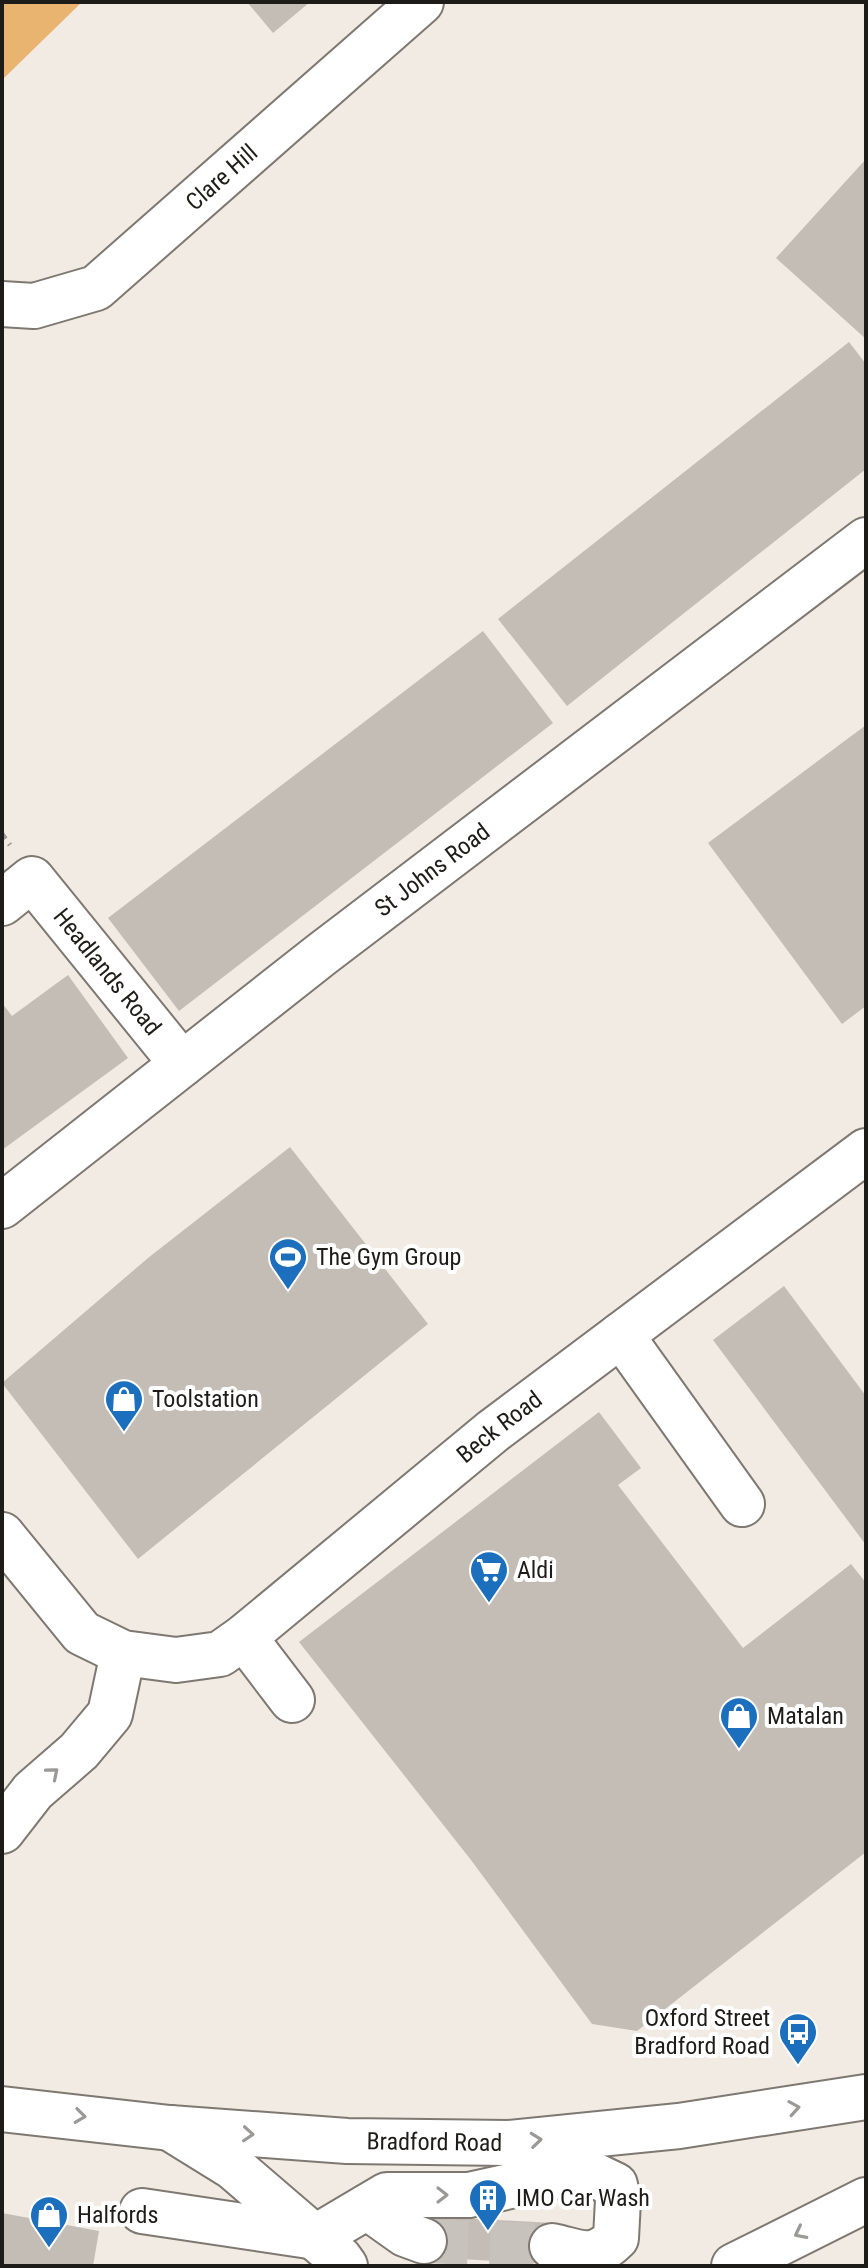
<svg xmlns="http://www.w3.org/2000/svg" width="868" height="2268" viewBox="0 0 868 2268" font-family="'Roboto Condensed',sans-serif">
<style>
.green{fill:#e9b470}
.building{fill:#c3bdb6}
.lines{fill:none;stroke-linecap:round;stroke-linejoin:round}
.minor-tunnel{stroke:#c7c2bb;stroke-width:44;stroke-dasharray:44 22;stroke-linecap:butt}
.minor-casing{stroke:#7e7871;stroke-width:48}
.major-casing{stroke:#7e7871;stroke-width:48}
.path{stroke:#9f9a94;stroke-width:5;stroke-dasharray:6 6;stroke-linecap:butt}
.minor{stroke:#fff;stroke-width:44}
.major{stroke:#fff;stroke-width:44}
.oneway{stroke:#9a9998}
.labels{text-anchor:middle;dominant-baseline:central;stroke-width:8;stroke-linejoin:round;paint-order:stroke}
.street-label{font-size:24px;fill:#1e1c19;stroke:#fff}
.poi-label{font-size:24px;fill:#1e1c19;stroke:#fff;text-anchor:start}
</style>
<rect width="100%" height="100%" fill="#f1ebe3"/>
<path class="green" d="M2 2H82L2 80Z"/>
<g class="building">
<path d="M247 2H310L273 33Z"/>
<path d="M866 159V339L776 258Z"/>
<path d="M849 342 866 364V469L567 706 498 619Z"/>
<path d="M483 631 553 723 179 1011 108 918Z"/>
<path d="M866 725V1006L842 1024 708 843Z"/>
<path d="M68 975 128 1058 2 1150V1003L12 1016Z"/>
<path d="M290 1147 428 1324 138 1559 2 1383 148 1258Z"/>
<path d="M784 1286 866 1396V1545L713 1340Z"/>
<path d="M599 1412 641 1468 618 1485 743 1648 851 1564 866 1583V1852L637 2031 592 2024 471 1860 299 1642Z"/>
<path d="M2 2213 99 2231 93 2266H2Z"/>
<path d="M425 2216 553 2223 551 2264 422 2257Z"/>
</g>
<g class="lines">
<path class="minor-tunnel" d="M424 2241 552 2246"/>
<defs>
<g id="minor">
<path id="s1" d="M2 304 34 306 96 288 421 2"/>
<path id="s2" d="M2 903 32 879 182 1064"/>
<path id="s3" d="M2 1206 322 954 866 540"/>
<path d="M621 1335 742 1504"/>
<path id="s4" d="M2 1535 82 1633 123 1653 176 1660 220 1654 244 1637 493 1431 866 1151"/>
<path d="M244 1637 292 1700"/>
<path d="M2 1831 33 1791 79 1751 110 1714 123 1653"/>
<path d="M170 2128 233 2167 340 2259 345 2266"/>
<path d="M367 2207 405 2234 424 2241"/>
<path d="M142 2211 316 2237 387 2195H469L566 2174H592L615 2185 618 2200 616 2238C592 2262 581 2252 552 2246"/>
</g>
<g id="major">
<path id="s5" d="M2 2109 170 2128 347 2141 508 2143 679 2126 866 2097"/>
<path d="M734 2266 866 2200"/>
</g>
</defs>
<use href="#minor" class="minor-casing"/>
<use href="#major" class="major-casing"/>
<path class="path" d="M2 834 10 845"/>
<use href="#minor" class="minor"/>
<use href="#major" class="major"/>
</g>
<defs><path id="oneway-chevron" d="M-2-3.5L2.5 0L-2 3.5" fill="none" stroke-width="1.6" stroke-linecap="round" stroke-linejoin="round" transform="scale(2)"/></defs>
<g class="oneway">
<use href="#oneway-chevron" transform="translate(53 1773) rotate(-40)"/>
<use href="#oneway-chevron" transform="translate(794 2108) rotate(-9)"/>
<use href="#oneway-chevron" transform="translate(80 2116) rotate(7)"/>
<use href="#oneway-chevron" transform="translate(248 2134) rotate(4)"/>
<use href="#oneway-chevron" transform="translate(536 2140) rotate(-6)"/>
<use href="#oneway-chevron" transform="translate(442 2195)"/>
<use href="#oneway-chevron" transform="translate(800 2233) rotate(153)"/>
</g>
<defs>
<symbol id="stadium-pin" viewBox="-11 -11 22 30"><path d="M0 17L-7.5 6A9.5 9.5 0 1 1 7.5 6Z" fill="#1b6fbd" stroke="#fff"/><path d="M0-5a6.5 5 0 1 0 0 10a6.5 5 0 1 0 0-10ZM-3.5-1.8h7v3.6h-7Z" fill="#fff"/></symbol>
<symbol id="shop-pin" viewBox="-11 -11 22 30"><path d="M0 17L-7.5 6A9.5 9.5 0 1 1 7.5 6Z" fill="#1b6fbd" stroke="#fff"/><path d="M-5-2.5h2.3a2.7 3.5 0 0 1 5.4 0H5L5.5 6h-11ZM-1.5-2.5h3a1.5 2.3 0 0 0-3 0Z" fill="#fff"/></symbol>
<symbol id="supermarket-pin" viewBox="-11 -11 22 30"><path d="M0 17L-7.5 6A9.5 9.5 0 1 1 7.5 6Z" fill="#1b6fbd" stroke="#fff"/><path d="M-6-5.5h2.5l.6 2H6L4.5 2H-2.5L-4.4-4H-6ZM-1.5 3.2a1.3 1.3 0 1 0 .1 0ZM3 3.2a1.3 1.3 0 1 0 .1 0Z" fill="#fff"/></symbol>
<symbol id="bus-pin" viewBox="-11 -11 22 30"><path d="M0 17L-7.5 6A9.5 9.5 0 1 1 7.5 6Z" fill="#1b6fbd" stroke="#fff"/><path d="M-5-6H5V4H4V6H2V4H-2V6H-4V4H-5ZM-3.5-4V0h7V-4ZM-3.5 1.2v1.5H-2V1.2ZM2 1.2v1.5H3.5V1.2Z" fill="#fff"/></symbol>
<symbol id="building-pin" viewBox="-11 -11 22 30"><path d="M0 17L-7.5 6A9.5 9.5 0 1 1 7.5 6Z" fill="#1b6fbd" stroke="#fff"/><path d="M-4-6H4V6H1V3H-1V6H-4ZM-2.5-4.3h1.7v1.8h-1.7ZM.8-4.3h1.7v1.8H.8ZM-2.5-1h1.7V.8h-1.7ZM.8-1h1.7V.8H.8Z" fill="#fff"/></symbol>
</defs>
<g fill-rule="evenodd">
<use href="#stadium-pin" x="266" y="1235" width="44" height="60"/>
<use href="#shop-pin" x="102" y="1377" width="44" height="60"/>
<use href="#supermarket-pin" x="467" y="1548" width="44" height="60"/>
<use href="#shop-pin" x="717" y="1694" width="44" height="60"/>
<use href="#bus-pin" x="776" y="2010" width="44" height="60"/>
<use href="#building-pin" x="466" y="2176" width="44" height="60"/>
<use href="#shop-pin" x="27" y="2193" width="44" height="60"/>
</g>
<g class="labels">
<g class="street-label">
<text stroke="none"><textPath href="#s1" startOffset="264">Clare Hill</textPath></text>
<text stroke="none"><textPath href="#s3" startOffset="546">St Johns Road</textPath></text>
<text stroke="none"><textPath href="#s2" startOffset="158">Headlands Road</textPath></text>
<text stroke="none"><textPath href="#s4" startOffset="630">Beck Road</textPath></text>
<text stroke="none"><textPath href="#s5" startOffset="434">Bradford Road</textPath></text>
</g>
<g class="poi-label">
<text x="316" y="1257">The Gym Group</text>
<text x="152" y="1399">Toolstation</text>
<text x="517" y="1570">Aldi</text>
<text x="767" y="1716">Matalan</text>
<text x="770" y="2018" text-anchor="end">Oxford Street<tspan x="770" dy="28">Bradford Road</tspan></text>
<text x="516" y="2198">IMO Car Wash</text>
<text x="77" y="2215">Halfords</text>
</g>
</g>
<rect width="868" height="2268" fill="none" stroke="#1e1c19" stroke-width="8"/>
</svg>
